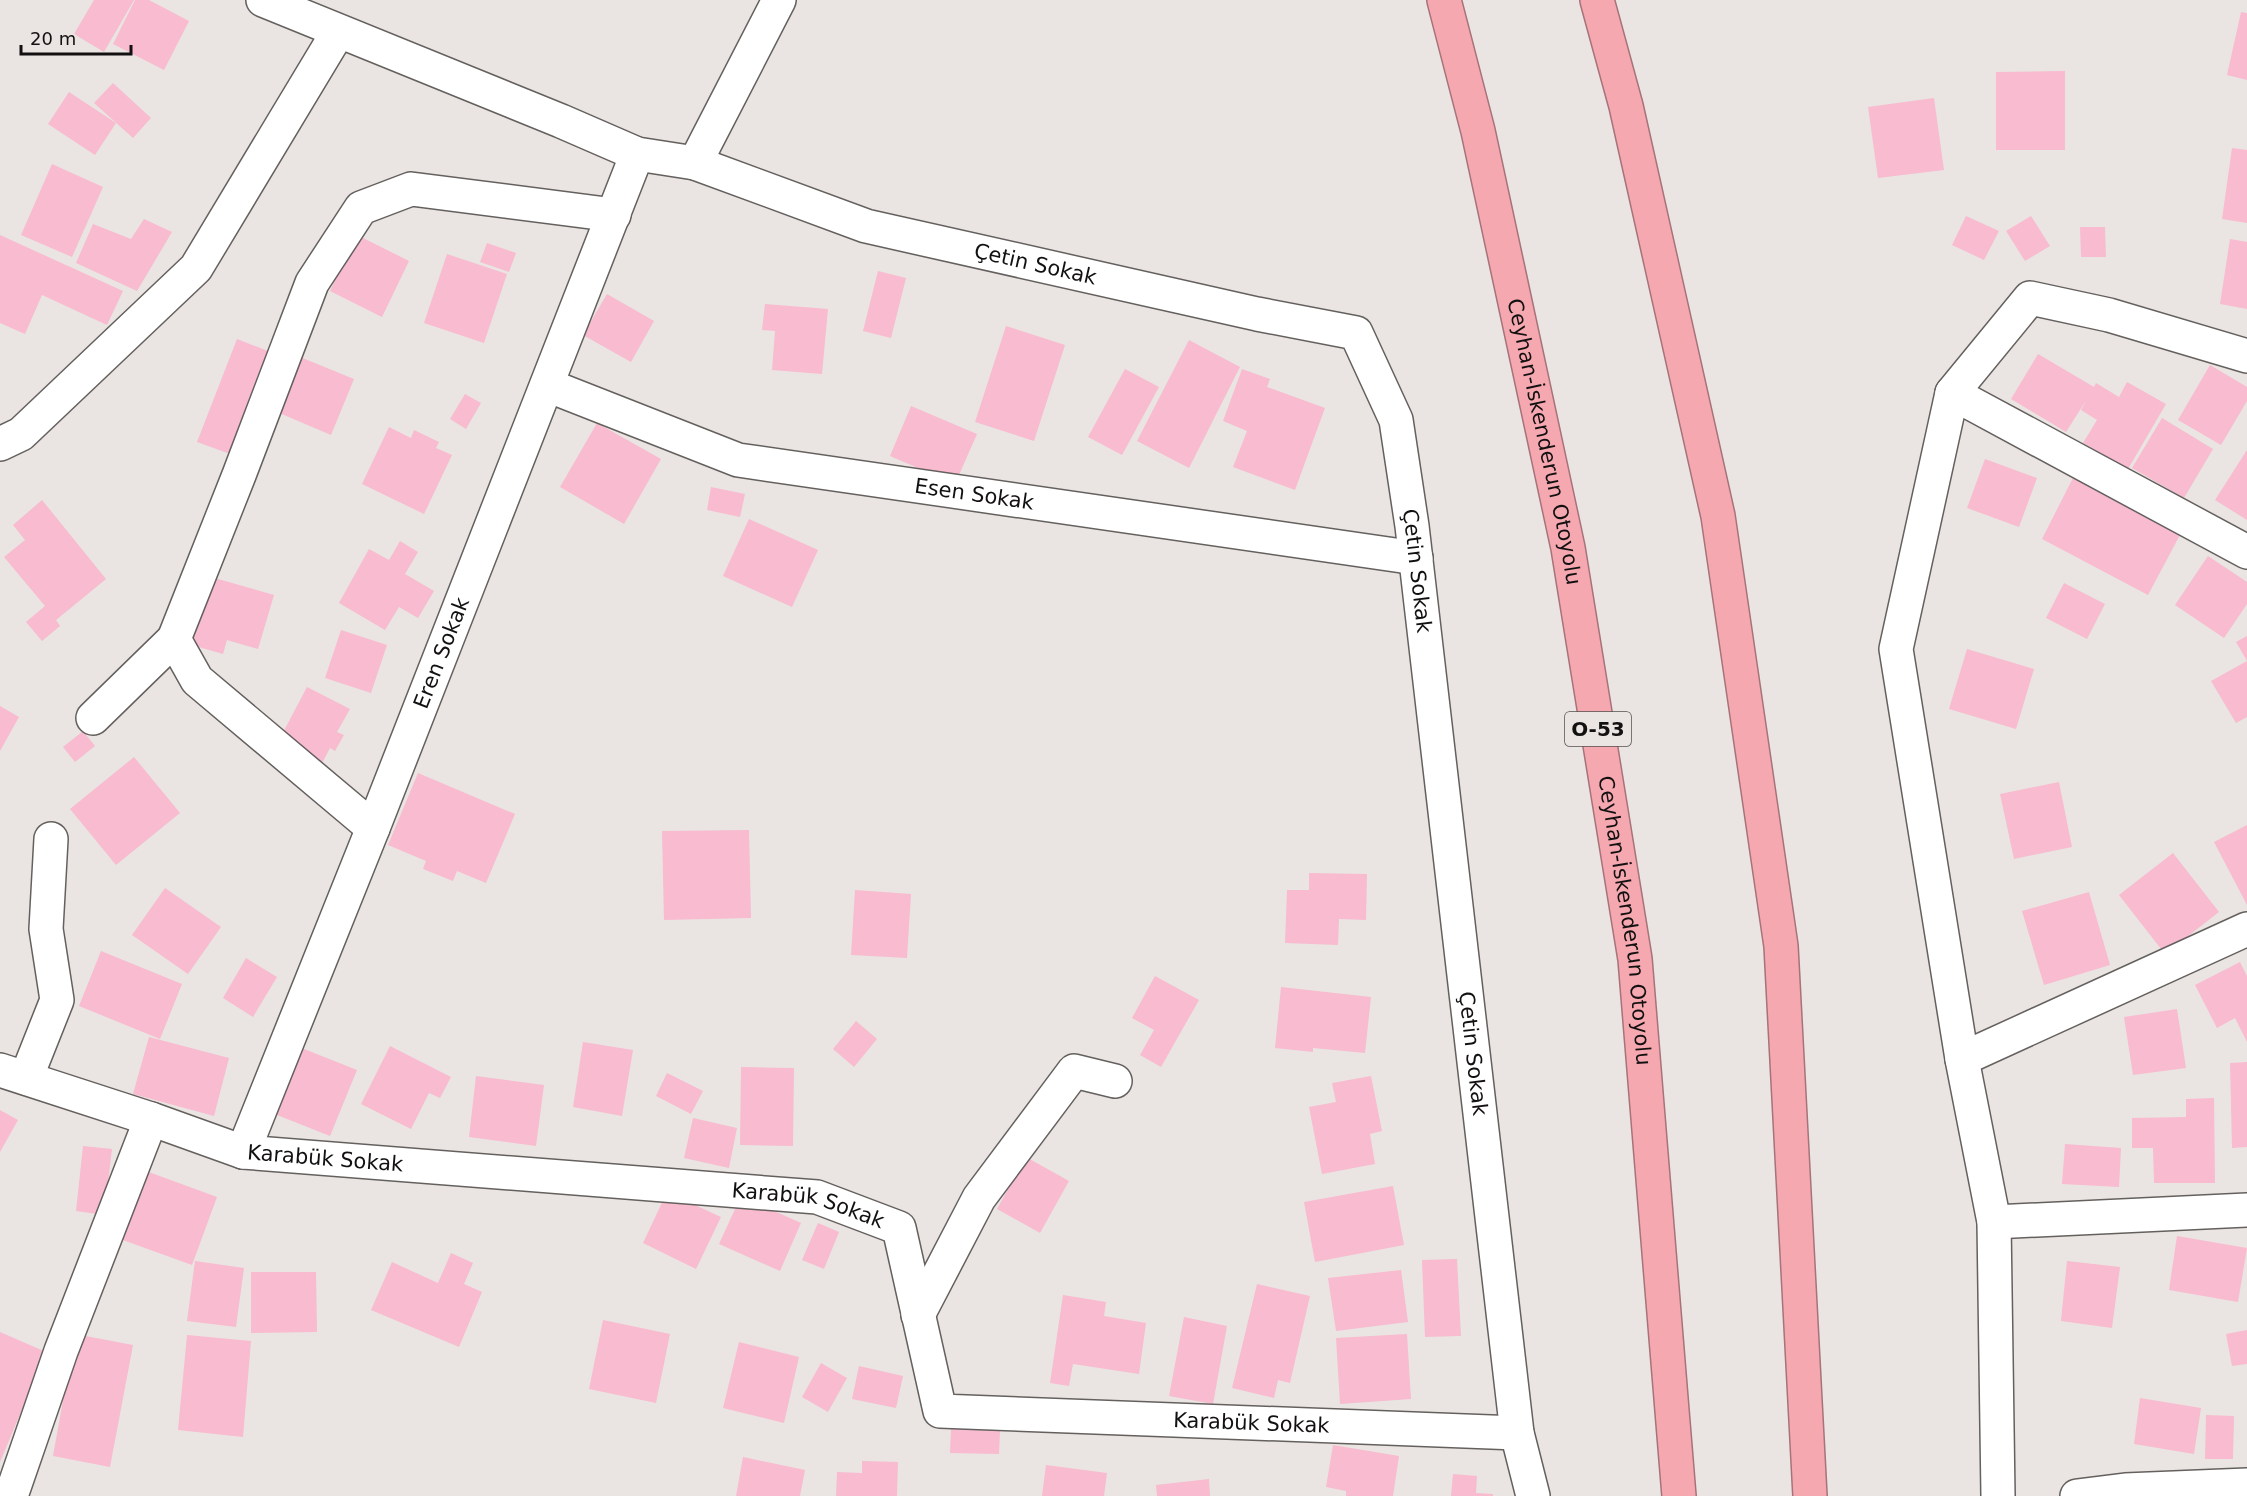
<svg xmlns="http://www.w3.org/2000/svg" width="2247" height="1496" viewBox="0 0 2247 1496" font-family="'DejaVu Sans',sans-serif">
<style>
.building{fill:#f8bbd0}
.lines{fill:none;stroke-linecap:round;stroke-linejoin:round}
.minor-casing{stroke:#64605e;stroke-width:36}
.highway-casing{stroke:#a67379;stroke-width:36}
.minor{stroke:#fff;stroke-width:33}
.highway{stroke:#f6a8b1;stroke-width:33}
.labels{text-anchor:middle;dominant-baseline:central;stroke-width:4.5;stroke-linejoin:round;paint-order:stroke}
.shield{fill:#eae5e2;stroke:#53504f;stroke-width:1.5}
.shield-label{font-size:20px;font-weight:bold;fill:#121010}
.street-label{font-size:21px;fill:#121010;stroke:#eae5e2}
</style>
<rect width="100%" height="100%" fill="#eae5e2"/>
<g class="building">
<path d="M94 0H134L104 52 74 34Z"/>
<path d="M135 0H149L189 21 164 70 113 44Z"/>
<path d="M2241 12 2247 13V80L2227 75Z"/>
<path d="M2065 71V150H1996V72Z"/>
<path d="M113 83 151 118 133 138 94 103Z"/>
<path d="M69 92 116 123 95 155 48 124Z"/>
<path d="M1934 98 1944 170 1878 178 1868 107Z"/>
<path d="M2232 148 2247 150V223L2222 219Z"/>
<path d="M52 164 103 187 72 257 21 235Z"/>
<path d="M1966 216 1999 231 1984 260 1952 245Z"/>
<path d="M2031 216 2050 246 2025 261 2006 231Z"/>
<path d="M144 219 172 232 137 291 76 263 93 224 131 239Z"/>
<path d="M2080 227H2105L2106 257H2081Z"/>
<path d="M0 235 123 291 107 325 42 295 25 334 0 323Z"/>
<path d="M357 235 409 261 382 317 330 291Z"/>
<path d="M2230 239 2247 242V309L2220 304Z"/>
<path d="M487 243 516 253 509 272 480 262Z"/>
<path d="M447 254 507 274 484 343 424 323Z"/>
<path d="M878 271 906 278 891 338 863 331Z"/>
<path d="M607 294 654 321 631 362 583 335Z"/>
<path d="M765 304 828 309 822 374 772 370 775 331 762 330Z"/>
<path d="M1006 326 1065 345 1034 441 975 422Z"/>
<path d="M237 339 273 353 233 455 197 442Z"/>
<path d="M1189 340 1240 367 1189 468 1137 441Z"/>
<path d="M2038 354 2094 387 2096 383 2119 397 2127 382 2166 404 2128 469 2083 443 2097 420 2081 410 2087 399 2066 432 2011 399Z"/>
<path d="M300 357 354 379 331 435 277 412Z"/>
<path d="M2210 365 2247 387V401L2221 445 2178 420Z"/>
<path d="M1125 369 1159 387 1122 455 1088 437Z"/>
<path d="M1242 369 1270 379 1267 387 1325 408 1295 490 1233 467 1247 431 1223 421Z"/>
<path d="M465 394 481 403 466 429 450 419Z"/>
<path d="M911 406 977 434 955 484 890 456Z"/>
<path d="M2162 418 2213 449 2184 498 2132 468Z"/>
<path d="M597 423 661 459 624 524 560 487Z"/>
<path d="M389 427 411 438 414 430 439 442 436 448 452 455 424 514 362 484Z"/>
<path d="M2247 450V520L2215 500Z"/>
<path d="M1985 459 2037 478 2019 527 1967 508Z"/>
<path d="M2075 474 2181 533 2148 595 2042 539Z"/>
<path d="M711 487 745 494 740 517 707 510Z"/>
<path d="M42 500 106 579 56 620 60 626 42 641 26 622 45 606 4 557 25 540 13 525Z"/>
<path d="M749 519 818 550 792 607 723 576Z"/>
<path d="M400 541 418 552 405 574 434 591 418 618 399 607 385 630 339 603 369 549 389 560Z"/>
<path d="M2208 556 2247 582V604L2224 638 2175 605Z"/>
<path d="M204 575 274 595 258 649 227 640 223 654 185 643Z"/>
<path d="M2064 583 2105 604 2087 639 2046 618Z"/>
<path d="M341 630 387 645 371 693 325 678Z"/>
<path d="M2247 636V717L2236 723 2211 681 2247 661 2236 642Z"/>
<path d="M1967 649 2034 669 2016 729 1949 709Z"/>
<path d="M307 687 350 709 337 732 344 735 335 751 330 748 321 765 278 742Z"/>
<path d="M0 706 19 717 0 751Z"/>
<path d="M83 731 95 746 75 762 63 747Z"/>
<path d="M134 757 180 813 116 865 70 809Z"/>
<path d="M418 773 515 814 486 883 457 871 453 881 423 869 426 861 388 845Z"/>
<path d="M2059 782 2072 847 2014 859 2000 794Z"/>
<path d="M2247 825V905L2214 842Z"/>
<path d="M749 830 751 918 664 920 662 831Z"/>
<path d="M2173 853 2219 912 2165 954 2119 895Z"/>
<path d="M1309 873 1367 874 1366 920 1339 919 1338 945 1285 943 1287 890H1309Z"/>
<path d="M165 888 221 927 188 974 132 935Z"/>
<path d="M855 890 911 894 907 958 851 955Z"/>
<path d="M2089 892 2110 965 2044 985 2022 911Z"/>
<path d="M101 951 182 984 160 1039 79 1006Z"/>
<path d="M246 958 277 977 253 1017 223 998Z"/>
<path d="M2240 962 2247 976V1042L2235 1018 2217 1028 2195 985Z"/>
<path d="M1155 976 1199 1000 1161 1067 1140 1055 1154 1030 1132 1018Z"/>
<path d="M1281 987 1371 997 1365 1053 1313 1048V1052L1275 1048Z"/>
<path d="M2177 1009 2186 1068 2133 1075 2124 1017Z"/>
<path d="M856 1021 877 1039 854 1067 833 1049Z"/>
<path d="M149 1037 229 1058 214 1116 133 1094Z"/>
<path d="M583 1042 633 1050 622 1116 573 1107Z"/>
<path d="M390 1046 451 1077 440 1098 429 1093 411 1129 361 1104Z"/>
<path d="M299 1047 357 1070 330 1136 272 1113Z"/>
<path d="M2247 1062V1147L2232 1148 2230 1063Z"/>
<path d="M741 1067 794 1068 793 1146 740 1145Z"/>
<path d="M667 1073 703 1091 691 1114 656 1096Z"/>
<path d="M476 1076 544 1085 536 1146 469 1137Z"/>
<path d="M1371 1076 1382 1131 1370 1134 1375 1164 1322 1174 1309 1107 1336 1102 1332 1083Z"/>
<path d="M2214 1098 2215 1183H2154L2153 1148H2132V1118L2186 1117V1099Z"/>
<path d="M0 1110 18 1120 0 1152Z"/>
<path d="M693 1118 737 1128 729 1168 684 1158Z"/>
<path d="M2065 1144 2121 1148 2119 1187 2062 1184Z"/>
<path d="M83 1146 112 1149 104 1215 76 1211Z"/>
<path d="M1026 1157 1069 1181 1040 1233 997 1209Z"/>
<path d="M146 1171 217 1197 192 1265 120 1239Z"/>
<path d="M1393 1186 1404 1245 1315 1262 1304 1202Z"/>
<path d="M667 1192 721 1217 696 1269 643 1243Z"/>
<path d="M741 1196 801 1223 780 1271 719 1244Z"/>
<path d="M818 1223 839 1232 824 1269 802 1260Z"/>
<path d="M2177 1236 2247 1248 2238 1302 2169 1290Z"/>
<path d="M451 1253 473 1263 464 1284 482 1292 459 1347 371 1310 392 1262 438 1283Z"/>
<path d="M1457 1259 1461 1336 1425 1337 1422 1260Z"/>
<path d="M195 1261 244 1268 236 1327 187 1321Z"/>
<path d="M2067 1261 2120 1267 2112 1328 2061 1321Z"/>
<path d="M1401 1270 1408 1322 1336 1331 1328 1278Z"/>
<path d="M251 1272H316L317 1332 251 1333Z"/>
<path d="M1257 1284 1310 1296 1290 1383 1278 1380 1274 1398 1232 1388Z"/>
<path d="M1063 1295 1106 1302 1104 1316 1146 1323 1139 1374 1073 1364 1069 1386 1050 1383Z"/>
<path d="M1184 1317 1227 1326 1213 1404 1169 1396Z"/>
<path d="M603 1320 670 1334 656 1403 589 1389Z"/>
<path d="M2247 1330V1364L2232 1366 2226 1334Z"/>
<path d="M0 1332 46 1352 0 1462Z"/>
<path d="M75 1334 133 1345 110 1467 53 1456Z"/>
<path d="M1407 1334 1411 1399 1340 1404 1336 1338Z"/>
<path d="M187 1335 251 1341 243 1437 178 1430Z"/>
<path d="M739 1342 799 1357 784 1423 723 1408Z"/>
<path d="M821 1363 847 1378 828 1412 802 1397Z"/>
<path d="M859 1366 903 1376 896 1408 852 1399Z"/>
<path d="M2140 1398 2201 1408 2194 1454 2134 1444Z"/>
<path d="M2206 1415 2234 1416 2233 1459H2205Z"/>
<path d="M951 1429 1000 1431 999 1454 950 1453Z"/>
<path d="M1333 1445 1399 1456 1393 1496H1346V1491L1326 1487Z"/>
<path d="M743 1457 805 1470 800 1496H736Z"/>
<path d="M862 1461 898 1462 897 1496H836L837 1472 862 1473Z"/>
<path d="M1046 1465 1107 1473 1104 1496H1042Z"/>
<path d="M1453 1474 1477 1476 1476 1493 1493 1494V1496H1451Z"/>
<path d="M1209 1479 1210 1496H1157L1156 1485Z"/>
</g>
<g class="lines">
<defs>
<g id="minor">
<path id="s1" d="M263 0 561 121 637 154 695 163 866 226 1257 314 1356 333 1396 420 1412 526 1517 1433 1533 1496"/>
<path d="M695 163 779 0"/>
<path id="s2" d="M547 385 738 460 1416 558"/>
<path d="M1952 393 2247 552"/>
<path d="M0 444 21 434 196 268 338 32"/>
<path d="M93 718 174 639"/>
<path d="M373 828 197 680 174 639 239 475 312 283 361 208 411 189 614 215"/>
<path d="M1962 1059 2247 929"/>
<path id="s3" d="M0 1070 151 1119 243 1152 817 1197 899 1228 940 1411 1517 1433"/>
<path d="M26 1078 57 1000 46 929 51 839"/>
<path id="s4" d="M243 1152 373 828 637 154"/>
<path d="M1994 1222 2247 1210"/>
<path d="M918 1315 979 1198 1074 1071 1115 1081"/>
<path d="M11 1496 61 1351 151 1119"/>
<path d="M1998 1496 1994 1222 1962 1059 1896 649 1952 393 2030 298 2109 315 2247 356"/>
<path d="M2077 1496 2125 1490 2247 1485"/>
</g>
<g id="highway">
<path id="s5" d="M1444 0 1478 131 1568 548 1635 959 1679 1496"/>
<path d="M1597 0 1626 106 1718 516 1781 946 1810 1496"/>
</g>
</defs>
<use href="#minor" class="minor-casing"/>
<use href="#highway" class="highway-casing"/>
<use href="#minor" class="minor"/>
<use href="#highway" class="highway"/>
</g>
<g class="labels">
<rect class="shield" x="1565" y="712" width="66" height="34" rx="4.5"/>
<g class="shield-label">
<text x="1598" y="729">O-53</text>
</g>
<g class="street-label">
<text stroke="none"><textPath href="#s1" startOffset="819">Çetin Sokak</textPath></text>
<text stroke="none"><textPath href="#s5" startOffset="453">Ceyhan-İskenderun Otoyolu</textPath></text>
<text stroke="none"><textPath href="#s2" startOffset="444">Esen Sokak</textPath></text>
<text stroke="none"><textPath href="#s1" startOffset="1395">Çetin Sokak</textPath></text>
<text stroke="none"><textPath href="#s4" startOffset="537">Eren Sokak</textPath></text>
<text stroke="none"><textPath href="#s5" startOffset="939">Ceyhan-İskenderun Otoyolu</textPath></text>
<text stroke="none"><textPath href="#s1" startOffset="1881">Çetin Sokak</textPath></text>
<text stroke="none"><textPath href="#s3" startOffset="339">Karabük Sokak</textPath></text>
<text stroke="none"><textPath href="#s3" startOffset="825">Karabük Sokak</textPath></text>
<text stroke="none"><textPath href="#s3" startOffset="1419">Karabük Sokak</textPath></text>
</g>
</g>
<path d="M21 45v9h110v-9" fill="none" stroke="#121010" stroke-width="3"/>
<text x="30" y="45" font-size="18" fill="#121010" stroke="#eae5e2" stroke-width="4.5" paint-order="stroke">20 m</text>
</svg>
